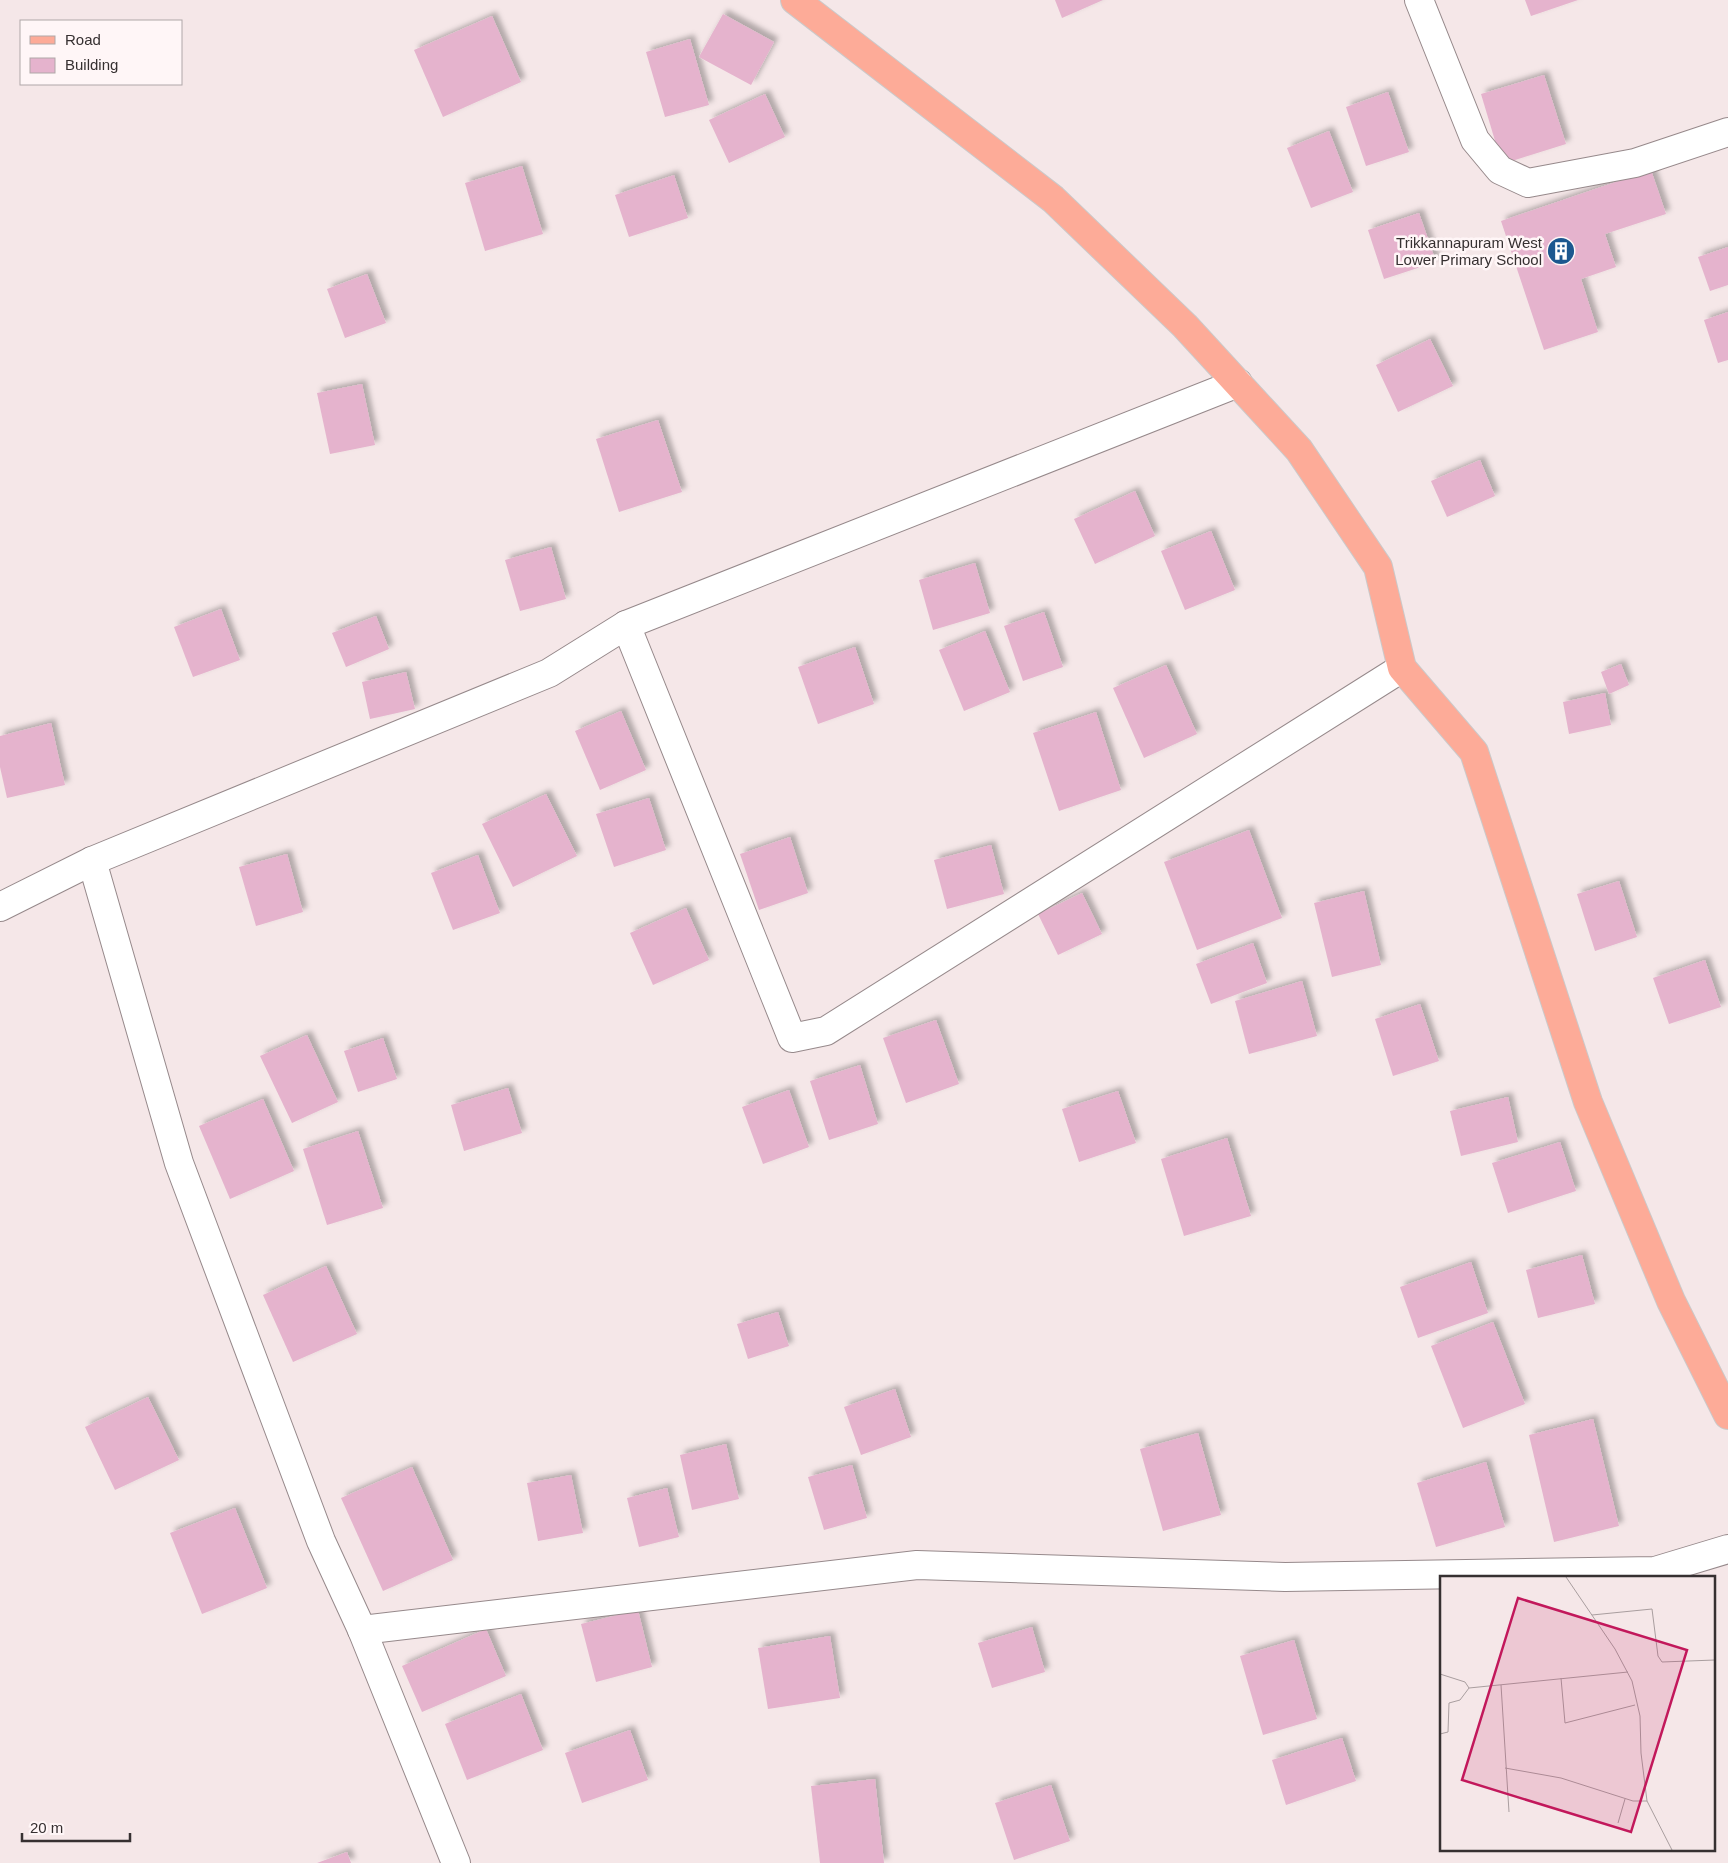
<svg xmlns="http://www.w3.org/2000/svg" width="1728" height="1863" viewBox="0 0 1728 1863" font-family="Arial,sans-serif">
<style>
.building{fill:#e5b3cd;filter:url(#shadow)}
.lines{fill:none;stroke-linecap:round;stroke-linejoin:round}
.minor-casing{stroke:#96898b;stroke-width:30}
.major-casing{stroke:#cbc9c9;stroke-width:30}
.minor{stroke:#fff;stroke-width:28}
.major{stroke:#fdab98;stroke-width:28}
.labels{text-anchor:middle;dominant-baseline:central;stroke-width:5;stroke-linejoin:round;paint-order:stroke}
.poi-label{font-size:15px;fill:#363031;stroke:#fff6f7;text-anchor:end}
.inset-road{fill:none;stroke:#a99e9f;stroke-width:1}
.view{fill:#c2185b;fill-opacity:0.15;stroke:#c2185b;stroke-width:2.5}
.inset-edge{fill:none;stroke:#363031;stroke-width:2.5}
</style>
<defs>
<filter id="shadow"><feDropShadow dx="4.5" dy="-4.5" stdDeviation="2.5" flood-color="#0004"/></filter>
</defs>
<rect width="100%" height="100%" fill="#f5e7e8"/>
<g class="building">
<path d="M1055 0H1103L1062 18Z"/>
<path d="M1525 0H1578L1531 16Z"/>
<path d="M723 14 774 42 751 85 699 57Z"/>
<path d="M492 16 521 82 443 117 414 50Z"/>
<path d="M690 39 709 105 665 117 646 52Z"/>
<path d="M1544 75 1566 144 1502 164 1481 94Z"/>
<path d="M1388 92 1409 152 1366 166 1346 107Z"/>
<path d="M765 94 785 137 729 163 709 120Z"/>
<path d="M1329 131 1353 192 1311 208 1287 148Z"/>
<path d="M522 166 543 234 485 251 465 183Z"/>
<path d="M1651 170 1666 214 1605 234 1616 267 1581 279 1598 332 1544 350 1501 221Z"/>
<path d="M674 175 688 218 629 237 615 195Z"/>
<path d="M1419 213 1436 262 1384 279 1368 230Z"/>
<path d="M1728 247V285L1710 291 1698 257Z"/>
<path d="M367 274 386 323 345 338 327 289Z"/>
<path d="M1728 312V360L1718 363 1704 320Z"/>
<path d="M1430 339 1453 386 1398 412 1376 365Z"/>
<path d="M362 384 375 445 330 454 317 393Z"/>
<path d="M658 420 682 492 619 512 596 439Z"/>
<path d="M1480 460 1495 496 1447 517 1431 481Z"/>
<path d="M1135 491 1155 536 1095 564 1074 519Z"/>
<path d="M1211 531 1235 590 1185 610 1161 551Z"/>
<path d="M551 547 566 599 520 611 505 560Z"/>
<path d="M975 563 990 613 933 630 919 580Z"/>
<path d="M221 609 240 660 193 677 174 627Z"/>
<path d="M1044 612 1063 667 1023 681 1004 626Z"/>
<path d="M376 616 389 649 346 667 332 633Z"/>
<path d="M985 631 1010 692 964 711 939 650Z"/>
<path d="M855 647 874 704 818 724 798 667Z"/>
<path d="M1621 664 1629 685 1609 694 1601 672Z"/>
<path d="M1166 665 1197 734 1144 758 1113 688Z"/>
<path d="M406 672 415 709 370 719 362 682Z"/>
<path d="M1605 693 1611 725 1569 734 1563 702Z"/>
<path d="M621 711 646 770 600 790 575 731Z"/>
<path d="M1096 712 1121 790 1059 811 1033 733Z"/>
<path d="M51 723 65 785 7 798 0 767V736Z"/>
<path d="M546 794 577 856 513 887 482 824Z"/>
<path d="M649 798 666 850 614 867 596 814Z"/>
<path d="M1249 830 1282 918 1197 950 1164 862Z"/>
<path d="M790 837 808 893 759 910 740 854Z"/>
<path d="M991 845 1004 894 947 909 934 860Z"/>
<path d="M287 854 303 912 256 926 239 867Z"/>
<path d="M478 855 500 913 453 930 431 873Z"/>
<path d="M1619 881 1637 937 1595 951 1577 894Z"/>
<path d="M1364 891 1381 965 1332 977 1314 903Z"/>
<path d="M1082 893 1102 934 1058 955 1038 914Z"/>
<path d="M686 908 709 960 653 985 630 933Z"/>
<path d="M1253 943 1267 983 1211 1004 1196 964Z"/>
<path d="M1705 960 1721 1007 1669 1024 1653 978Z"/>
<path d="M1302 981 1317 1036 1249 1054 1235 1001Z"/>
<path d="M1420 1004 1439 1061 1393 1076 1375 1019Z"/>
<path d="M936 1020 959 1084 906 1103 883 1038Z"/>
<path d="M307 1035 338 1102 292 1123 260 1056Z"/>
<path d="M383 1038 397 1079 358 1092 344 1051Z"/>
<path d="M860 1065 878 1124 829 1140 810 1081Z"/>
<path d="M508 1088 522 1133 464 1151 451 1105Z"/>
<path d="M789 1090 809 1147 763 1164 742 1107Z"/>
<path d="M1118 1091 1136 1143 1079 1162 1062 1109Z"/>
<path d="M1508 1097 1518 1142 1461 1156 1450 1111Z"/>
<path d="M263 1099 294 1171 230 1199 199 1126Z"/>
<path d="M358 1131 383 1208 327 1225 303 1149Z"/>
<path d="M1227 1138 1251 1216 1184 1236 1161 1159Z"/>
<path d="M1560 1142 1576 1191 1508 1213 1492 1163Z"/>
<path d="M1582 1255 1595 1304 1538 1318 1526 1270Z"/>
<path d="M1471 1262 1488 1313 1418 1338 1400 1287Z"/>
<path d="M326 1266 357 1334 293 1362 263 1295Z"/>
<path d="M778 1312 789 1346 748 1359 737 1324Z"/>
<path d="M1493 1322 1525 1404 1463 1428 1431 1346Z"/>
<path d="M895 1389 911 1437 861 1455 844 1407Z"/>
<path d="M148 1397 179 1460 115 1490 85 1427Z"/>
<path d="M1593 1419 1619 1526 1554 1542 1529 1435Z"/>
<path d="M1198 1433 1221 1515 1163 1531 1140 1449Z"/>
<path d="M726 1444 739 1499 692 1510 680 1455Z"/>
<path d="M1486 1462 1505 1527 1436 1547 1417 1483Z"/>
<path d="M852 1465 867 1518 824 1530 808 1477Z"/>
<path d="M412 1467 453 1560 383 1591 341 1498Z"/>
<path d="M571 1475 583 1533 538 1541 527 1483Z"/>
<path d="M667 1488 679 1537 639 1547 627 1498Z"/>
<path d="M235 1508 267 1588 202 1614 170 1533Z"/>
<path d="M638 1610 652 1667 596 1682 581 1624Z"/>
<path d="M1032 1627 1045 1672 992 1688 978 1643Z"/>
<path d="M486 1629 506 1676 422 1712 402 1666Z"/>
<path d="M830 1636 840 1698 768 1709 758 1648Z"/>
<path d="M1294 1640 1317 1719 1263 1735 1240 1656Z"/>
<path d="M521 1694 543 1750 467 1780 445 1724Z"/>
<path d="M630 1730 648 1780 582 1803 565 1753Z"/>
<path d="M1342 1738 1356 1781 1286 1805 1272 1760Z"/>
<path d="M875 1779 884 1863H820L811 1786Z"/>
<path d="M1051 1785 1070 1841 1014 1860 995 1803Z"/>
<path d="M347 1852 351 1863H317Z"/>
</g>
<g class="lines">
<defs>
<g id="minor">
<path d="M1419 0 1475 140 1500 170 1528 183 1635 163 1728 132"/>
<path d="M626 625 792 1038 826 1031 1402 668"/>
<path d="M92 861 179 1163 321 1541 362 1630 456 1863"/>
<path d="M0 907 92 861 549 673 626 625 1238 383"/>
<path d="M362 1630 917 1565 1285 1577 1655 1571 1728 1549"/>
</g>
<path id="major" d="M795 0 1053 199 1185 326 1299 450 1378 567 1402 668 1474 752 1588 1102 1671 1301 1728 1415"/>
</defs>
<use href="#minor" class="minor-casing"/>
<use href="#major" class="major-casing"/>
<use href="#minor" class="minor"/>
<use href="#major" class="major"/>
</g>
<defs>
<symbol id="building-disc" viewBox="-11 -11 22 22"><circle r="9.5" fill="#1c588f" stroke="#fff6f7"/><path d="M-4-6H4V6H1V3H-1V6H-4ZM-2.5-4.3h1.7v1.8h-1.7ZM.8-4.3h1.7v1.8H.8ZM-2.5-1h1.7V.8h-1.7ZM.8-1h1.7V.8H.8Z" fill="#fff"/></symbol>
</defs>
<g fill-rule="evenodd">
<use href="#building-disc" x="1545" y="235" width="32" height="32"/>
</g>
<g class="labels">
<g class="poi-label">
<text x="1542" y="242">Trikkannapuram West<tspan x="1542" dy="17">Lower Primary School</tspan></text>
</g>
</g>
<g transform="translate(1440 1576)">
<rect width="275" height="275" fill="#f5e7e8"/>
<path class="inset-road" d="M126 1 175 73 192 105 200 140 201 177 207 225 232 274M0 30V97M152 39 212 33 218 80 222 86 275 84M0 98 25 106 29 112M121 102 125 147 195 129M61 109 69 236M0 158 8 156 9 127 20 124 29 112 188 96M65 192 121 202 193 225H207M178 247 185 223"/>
<path class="view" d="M78 22 247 74 191 256 22 204Z"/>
<rect width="275" height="275" class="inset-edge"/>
</g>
<rect x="20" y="20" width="162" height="65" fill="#fff6f7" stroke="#afa7a8"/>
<rect x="30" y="36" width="25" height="8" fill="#fdab98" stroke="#afa7a8"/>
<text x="65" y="45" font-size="15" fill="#363031">Road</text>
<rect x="30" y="58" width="25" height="15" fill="#e5b3cd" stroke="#afa7a8"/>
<text x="65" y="70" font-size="15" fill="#363031">Building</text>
<path d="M22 1833v8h108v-8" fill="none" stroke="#363031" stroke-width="2.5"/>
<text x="30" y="1833" font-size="15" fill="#363031" stroke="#fff6f7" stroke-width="4" paint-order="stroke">20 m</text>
</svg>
